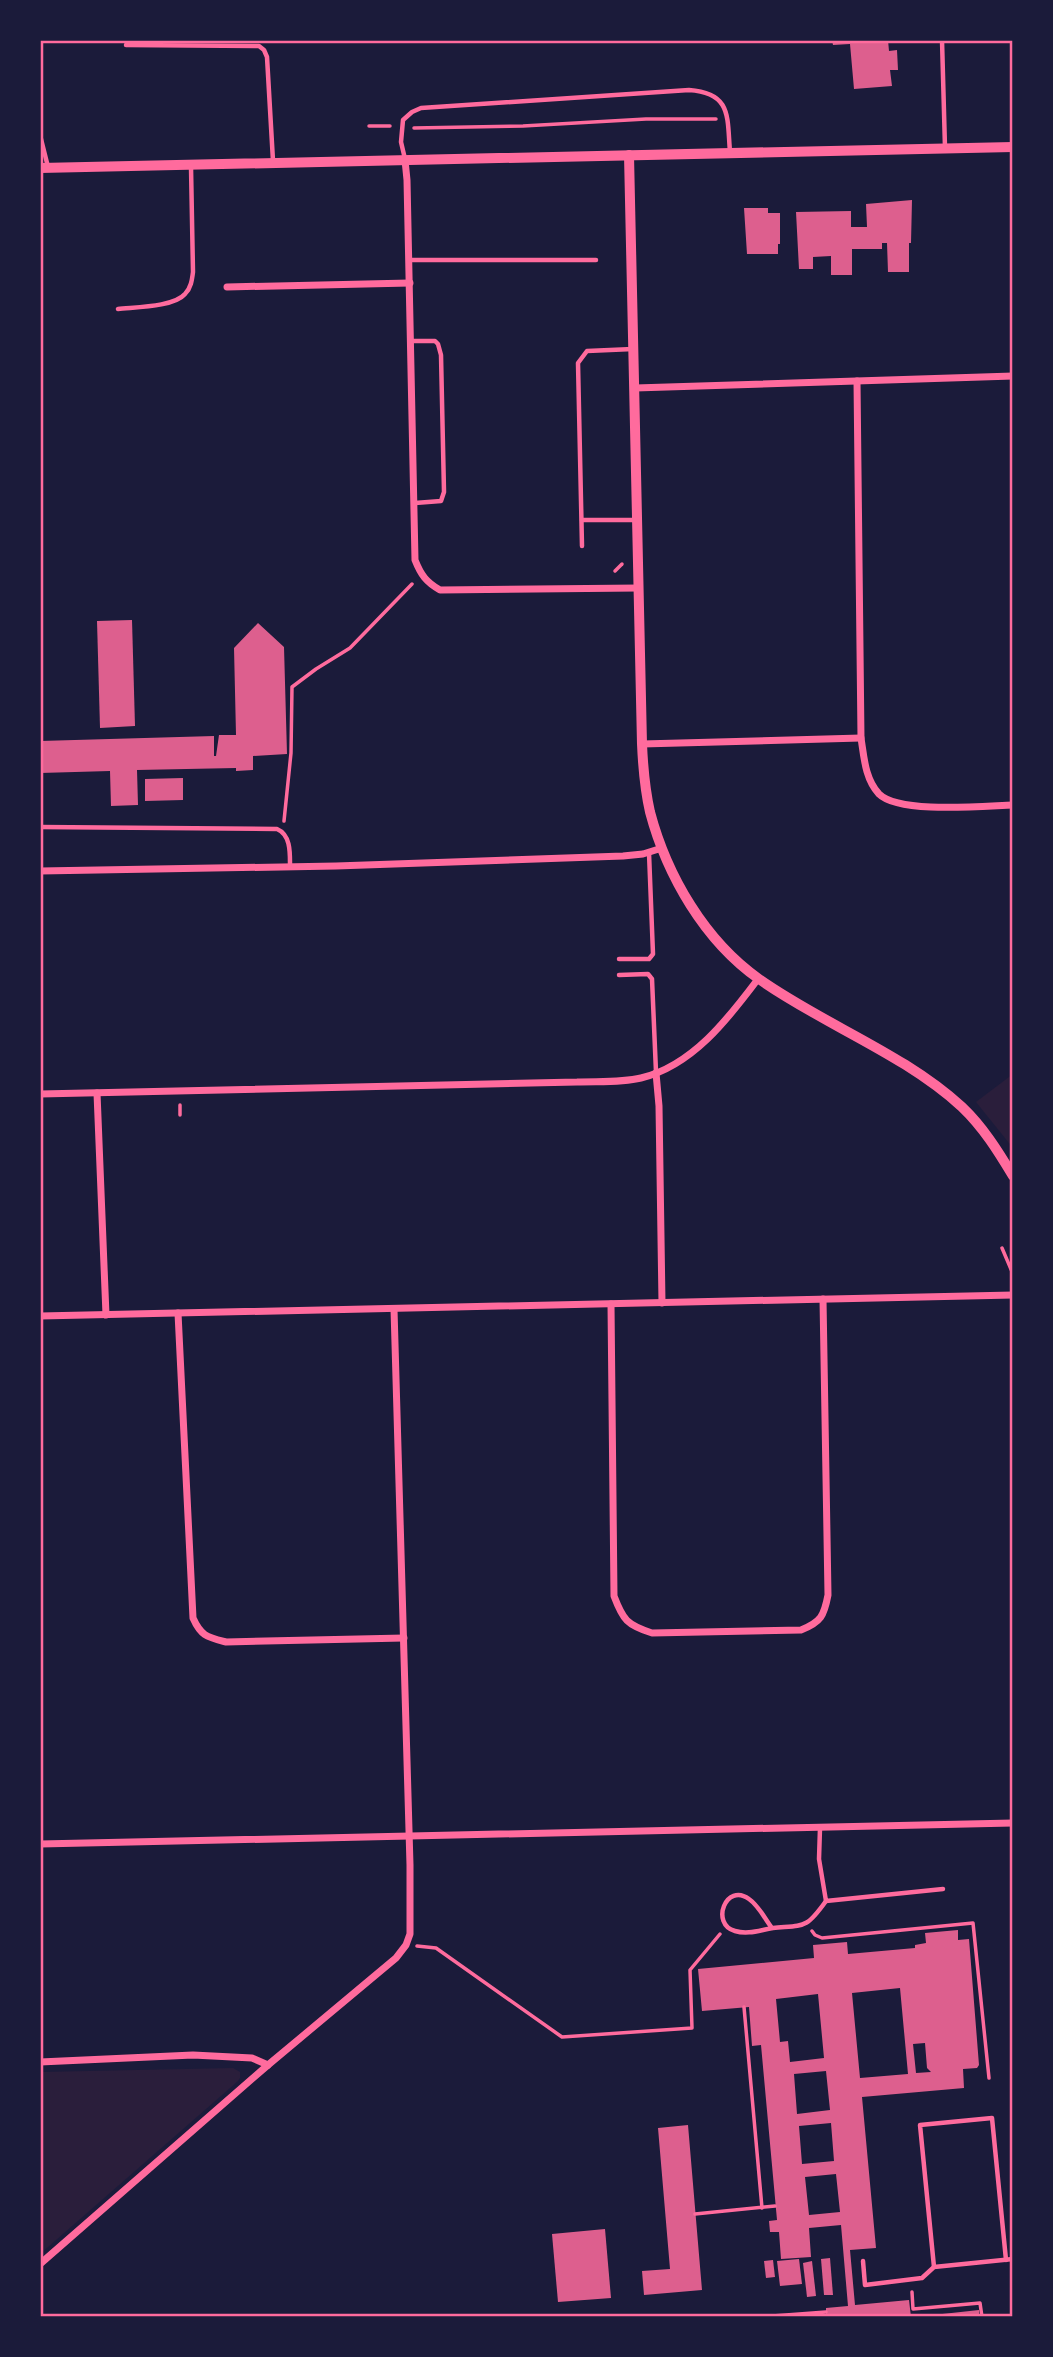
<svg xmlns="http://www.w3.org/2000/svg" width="1053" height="2357" viewBox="0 0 1053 2357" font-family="'Nunito Sans',sans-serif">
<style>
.green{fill:#2a1e3b}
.building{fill:#dd5f8e;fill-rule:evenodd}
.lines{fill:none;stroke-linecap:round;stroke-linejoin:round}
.path{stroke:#ff6b9d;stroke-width:3.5}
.service{stroke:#ff6b9d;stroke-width:4.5}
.minor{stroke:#ff6b9d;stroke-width:7}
.tertiary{stroke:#ff6b9d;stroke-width:10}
.neatline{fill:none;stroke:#ff6b9d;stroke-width:2.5}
</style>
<rect width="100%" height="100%" fill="#1b1b3a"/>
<g class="green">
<path d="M1013 1074V1148L976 1102Z"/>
<path d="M233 2068 240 2072V2078L238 2081 40 2254V2072Z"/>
</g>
<g class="building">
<path d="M832 40H888L889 51 897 50 898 70H890L892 86 854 89 850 44 833 45Z"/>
<path d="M912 200 911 243H909V272H888L887 243H882V249H852V275H831V256L813 257V269H799L796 212 851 211V227H867L866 204Z"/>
<path d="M744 208H768V213H780V244H778V254H747Z"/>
<path d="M132 620 135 726 100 728 97 621Z"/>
<path d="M258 623 284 647 287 754 253 756V770L236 771V768L137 770 138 805 111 806 110 771 40 773V741L214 736V756H216L219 735H236L234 648Z"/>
<path d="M183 778V800L145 801V779Z"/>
<path d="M958 1930V1940L969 1939 979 2065 977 2068 963 2069 964 2088 862 2097 876 2248 850 2250 855 2305 909 2300 911 2317H826V2308L848 2306 841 2225 809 2228 811 2257 781 2259 779 2232H770L769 2221 777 2220 761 2045 752 2046 749 2007 702 2011 698 1969 814 1958 813 1945 847 1942 848 1954 915 1948V1945L926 1943 925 1933ZM900 1988 908 2074 860 2078 852 1993ZM818 1994 824 2058 790 2062 788 2041 780 2042 776 1999ZM925 2043 927 2068 931 2072 916 2073 913 2044ZM826 2071 830 2110 797 2114 794 2074ZM831 2123 834 2161 802 2164 799 2126ZM836 2174 840 2212 809 2215 805 2177Z"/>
<path d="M688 2125 702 2290 644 2295 642 2271 670 2269 658 2128Z"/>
<path d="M605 2229 611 2298 558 2302 552 2234Z"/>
<path d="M830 2258 833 2295H824L821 2259Z"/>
<path d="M799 2259 802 2284 780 2286 777 2261Z"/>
<path d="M773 2260 775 2277 766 2278 764 2261Z"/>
<path d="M812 2261 816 2296 807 2297 803 2263Z"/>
<path d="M979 2310V2317H933V2315Z"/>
</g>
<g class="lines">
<g class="path">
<path d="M369 126H390"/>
<path d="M414 128 523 126 646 119H716"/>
<path d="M615 571 622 564"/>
<path d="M284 821 291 753 292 687 316 669 350 648 412 584"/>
<path d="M180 1115V1105"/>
<path d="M1002 1248 1013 1274"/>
<path d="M812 1931 815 1935 822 1938 973 1923 989 2078"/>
<path d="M417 1946 436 1948 562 2037 692 2028 690 1970 720 1934"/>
<path d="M744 2007 762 2208"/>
<path d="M695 2214 775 2206"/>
<path d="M912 2292 913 2309 980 2303 982 2317"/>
<path d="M757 2317 826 2312"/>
</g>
<g class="service">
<path d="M942 40 945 148"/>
<path d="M126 45 259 46 264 50 267 57 273 161"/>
<path d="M40 135 48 167"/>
<path d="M405 159 401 142 403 120 412 112 421 108 689 90C732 93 727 117 730 152"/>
<path d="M409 260H596"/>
<path d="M118 309C135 307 174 307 185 294 191 288 192 280 193 272L191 167"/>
<path d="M410 341H435L438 344 441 355 444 492 441 501 415 503"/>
<path d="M582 520H636"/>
<path d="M582 546 578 363 587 351 633 349"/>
<path d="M40 827 277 829C291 835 290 853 290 867"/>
<path d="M619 959H649L653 954 649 853"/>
<path d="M619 975 648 974 652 979 656 1072"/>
<path d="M820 1828 819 1859 826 1901 943 1889"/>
<path d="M772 1928C765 1919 759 1906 749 1899 726 1882 710 1924 735 1931 748 1935 760 1930 773 1928 805 1925 806 1929 826 1901"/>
<path d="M863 2261 865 2285 922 2278 934 2267 1013 2259"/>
<path d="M934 2267 920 2125 992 2118 1006 2260"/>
</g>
<g class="minor">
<path d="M405 160 407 180 415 560C421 575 426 582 440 590L639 588"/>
<path d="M227 287 410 283"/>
<path d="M857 381 861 738C864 757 865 779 879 794 899 814 983 806 1013 805"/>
<path d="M635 388 1013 376"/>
<path d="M642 744 861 738"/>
<path d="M40 871 336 866 623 856 643 854 662 848"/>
<path d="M656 1073 659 1106 662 1303"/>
<path d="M97 1093 106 1315"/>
<path d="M40 1094 577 1082C598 1081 620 1083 641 1078 692 1066 728 1019 758 979"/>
<path d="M611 1304 614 1596C623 1620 627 1625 652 1633L801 1630C821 1622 824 1616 828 1595L823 1299"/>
<path d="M178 1313 193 1618C201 1636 207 1637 226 1642L404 1638"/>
<path d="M40 1316 1013 1295"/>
<path d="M40 1844 1013 1823"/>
<path d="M40 2062 193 2055 252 2058 268 2065"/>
<path d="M40 2264 268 2065 396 1958 406 1945 410 1934V1865L394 1309"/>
</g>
<g class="tertiary">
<path d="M629 155 642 744C643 767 645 790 650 812 667 876 705 941 759 979 824 1025 903 1053 962 1107 983 1127 998 1151 1013 1176"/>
<path d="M40 168 1013 147"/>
</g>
</g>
<rect width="1053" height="2357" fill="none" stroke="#1b1b3a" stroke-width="84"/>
<rect x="42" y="42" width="969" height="2273" class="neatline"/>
</svg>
